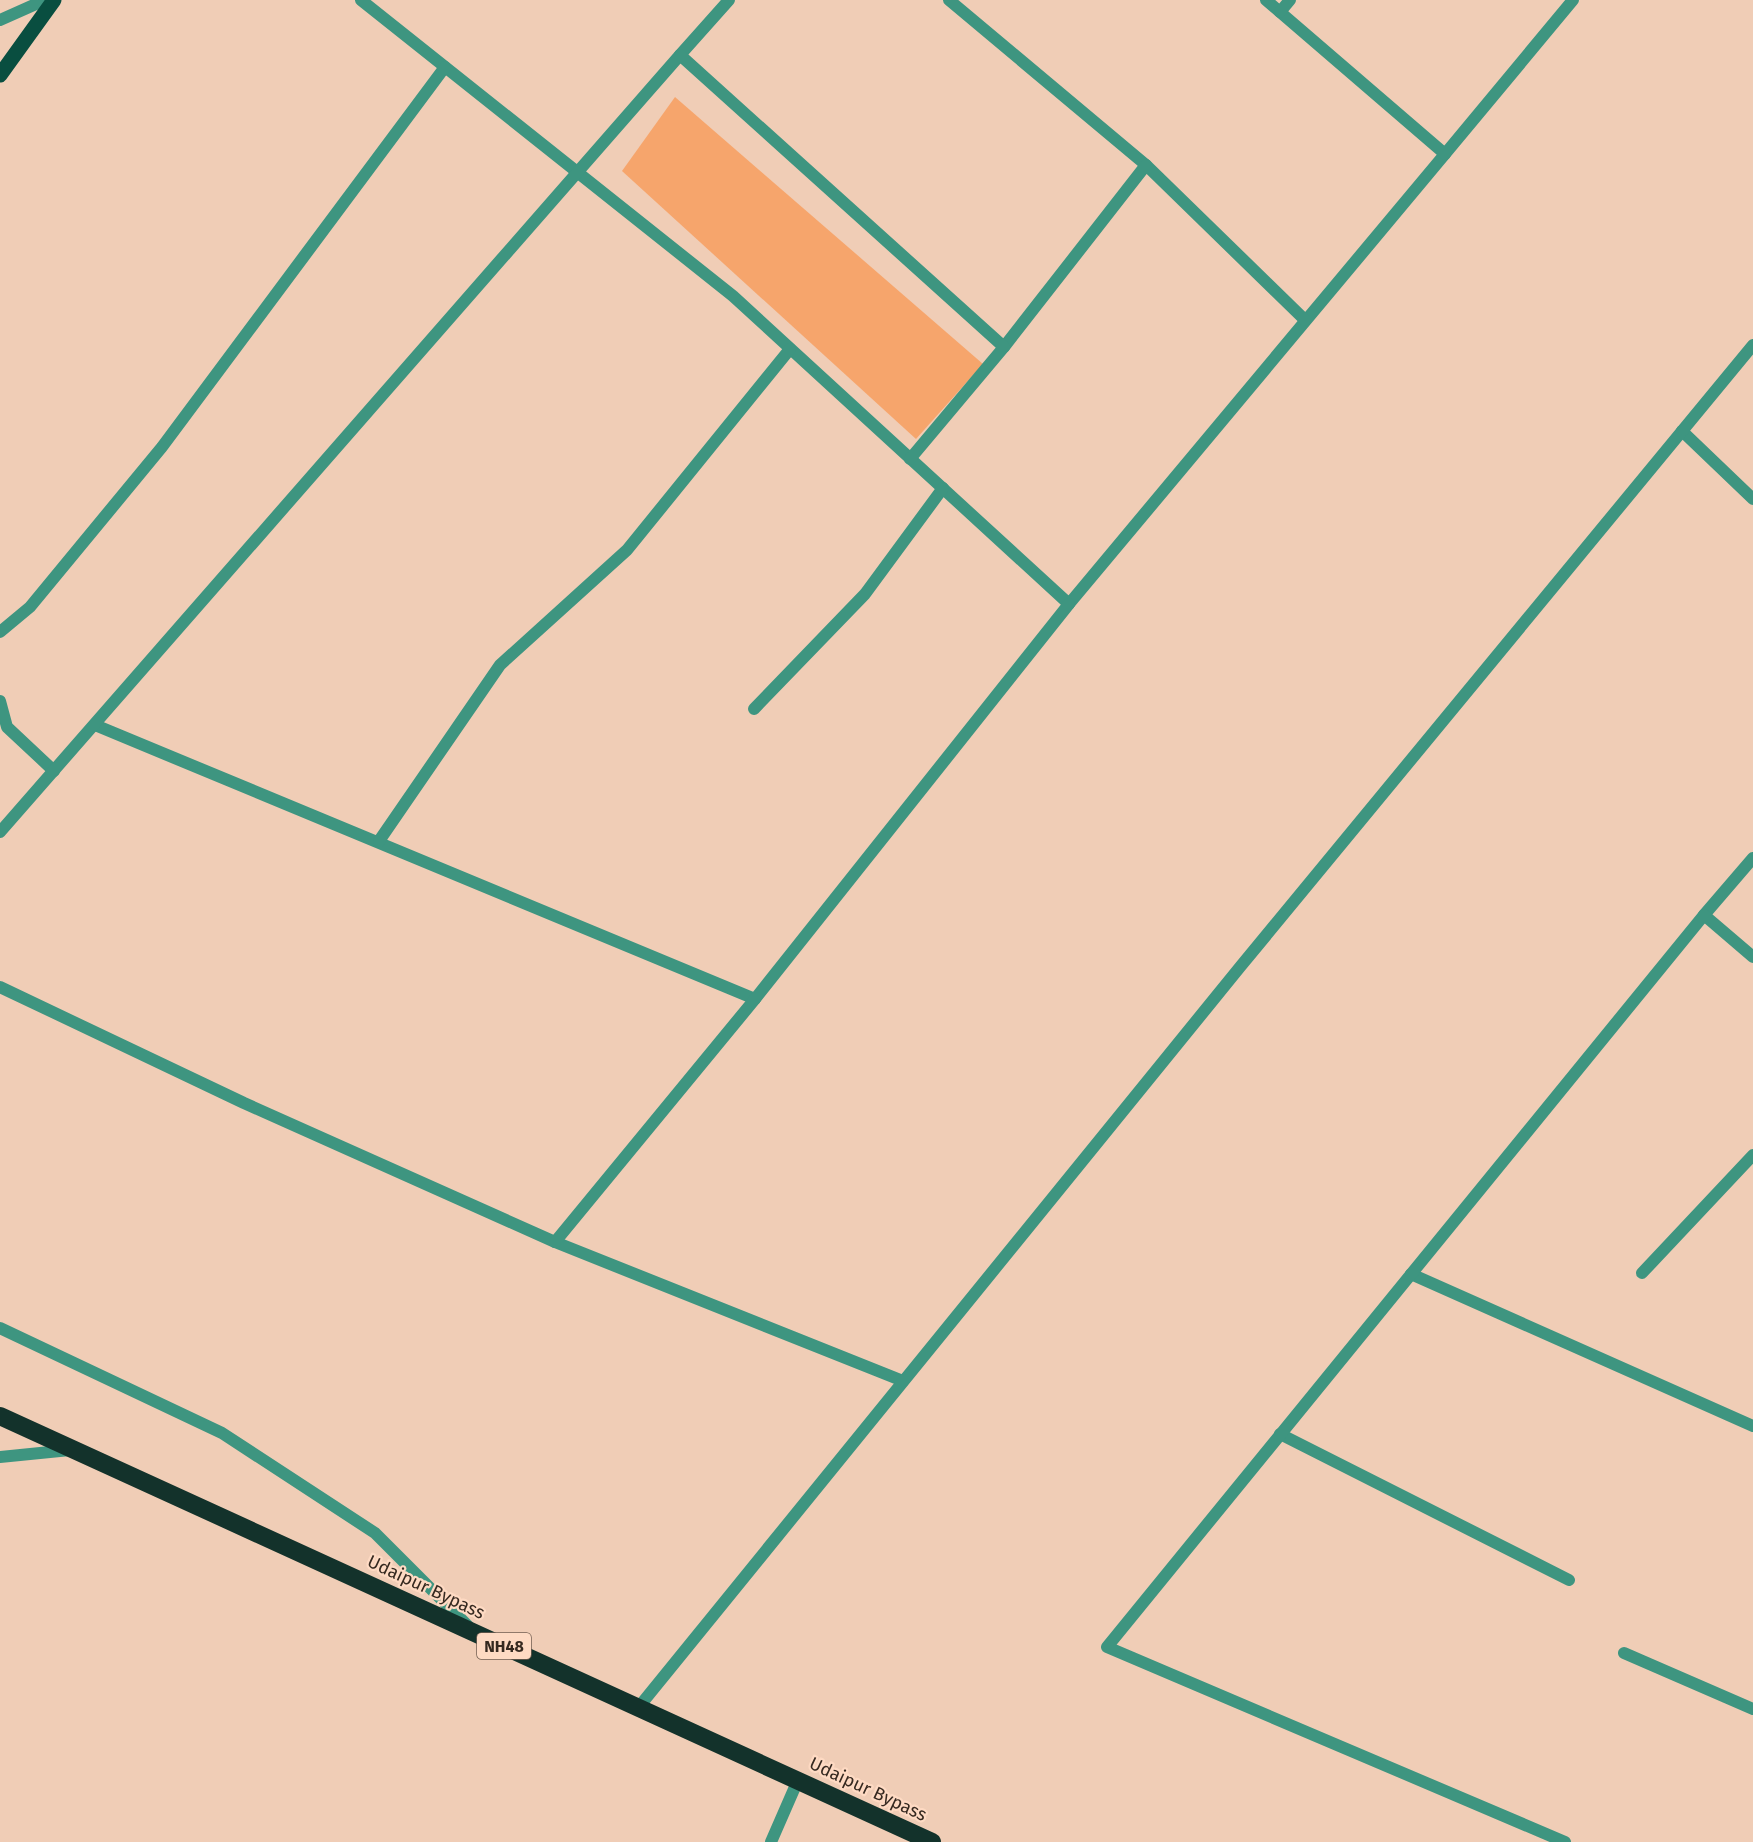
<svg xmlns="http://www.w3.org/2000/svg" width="1753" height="1842" viewBox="0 0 1753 1842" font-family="'Fira Sans',sans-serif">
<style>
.green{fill:#f6a56c}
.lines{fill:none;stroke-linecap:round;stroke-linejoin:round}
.lane{stroke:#3e9580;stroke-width:12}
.street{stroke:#3e9580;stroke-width:12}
.primary{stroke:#094e40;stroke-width:15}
.highway{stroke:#13322b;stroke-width:18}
.labels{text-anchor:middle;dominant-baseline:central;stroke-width:4.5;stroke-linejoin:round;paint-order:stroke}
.shield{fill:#fedac3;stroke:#725e51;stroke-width:1.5}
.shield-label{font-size:16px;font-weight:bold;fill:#362920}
.street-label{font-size:18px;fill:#362920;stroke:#fedac3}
</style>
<rect width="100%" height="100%" fill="#f0cdb6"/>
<path class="green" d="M675 97 983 364 916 439 622 171Z"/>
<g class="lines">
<path class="lane" d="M1280 1434 1569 1580"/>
<g class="street">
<path d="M361 0 733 296 1069 604 1445 154"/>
<path d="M949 0 1146 165"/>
<path d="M1266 0 1445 154 1573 0"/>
<path d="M1280 12 1290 0"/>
<path d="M0 20 45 0"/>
<path d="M680 55 729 0"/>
<path d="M1004 347 1146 165 1305 320"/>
<path d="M1682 431 1753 499"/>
<path d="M0 632 30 607 162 447 445 67"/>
<path d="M0 701 7 727 54 771"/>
<path d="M754 709 865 594 943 488"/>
<path d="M95 725 755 999"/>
<path d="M0 832 680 55 1004 347 910 459"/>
<path d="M379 841 500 665 627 550 790 349"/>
<path d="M1704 915 1753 858"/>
<path d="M0 987 244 1103 555 1242 903 1381"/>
<path d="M555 1242 755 999 1069 604"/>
<path d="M1642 1273 1753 1155"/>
<path d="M1411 1274 1753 1426"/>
<path d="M0 1328 222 1433 375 1533 468 1626"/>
<path d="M0 1457 70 1450"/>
<path d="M1624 1653 1753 1709"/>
<path d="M638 1708 1240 967 1753 345"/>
<path d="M771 1842 798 1780"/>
<path d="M1565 1842 1107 1647 1704 915 1753 957"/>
</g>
<path class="primary" d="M0 75 54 0"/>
<path class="highway" d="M0 1416 932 1842"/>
</g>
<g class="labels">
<rect class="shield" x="477" y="1633" width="54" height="26" rx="4.5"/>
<g class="shield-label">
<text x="504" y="1646">NH48</text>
</g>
<g class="street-label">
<text transform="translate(426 1587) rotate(25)">Udaipur Bypass</text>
<text transform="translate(868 1789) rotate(25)">Udaipur Bypass</text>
</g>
</g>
</svg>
